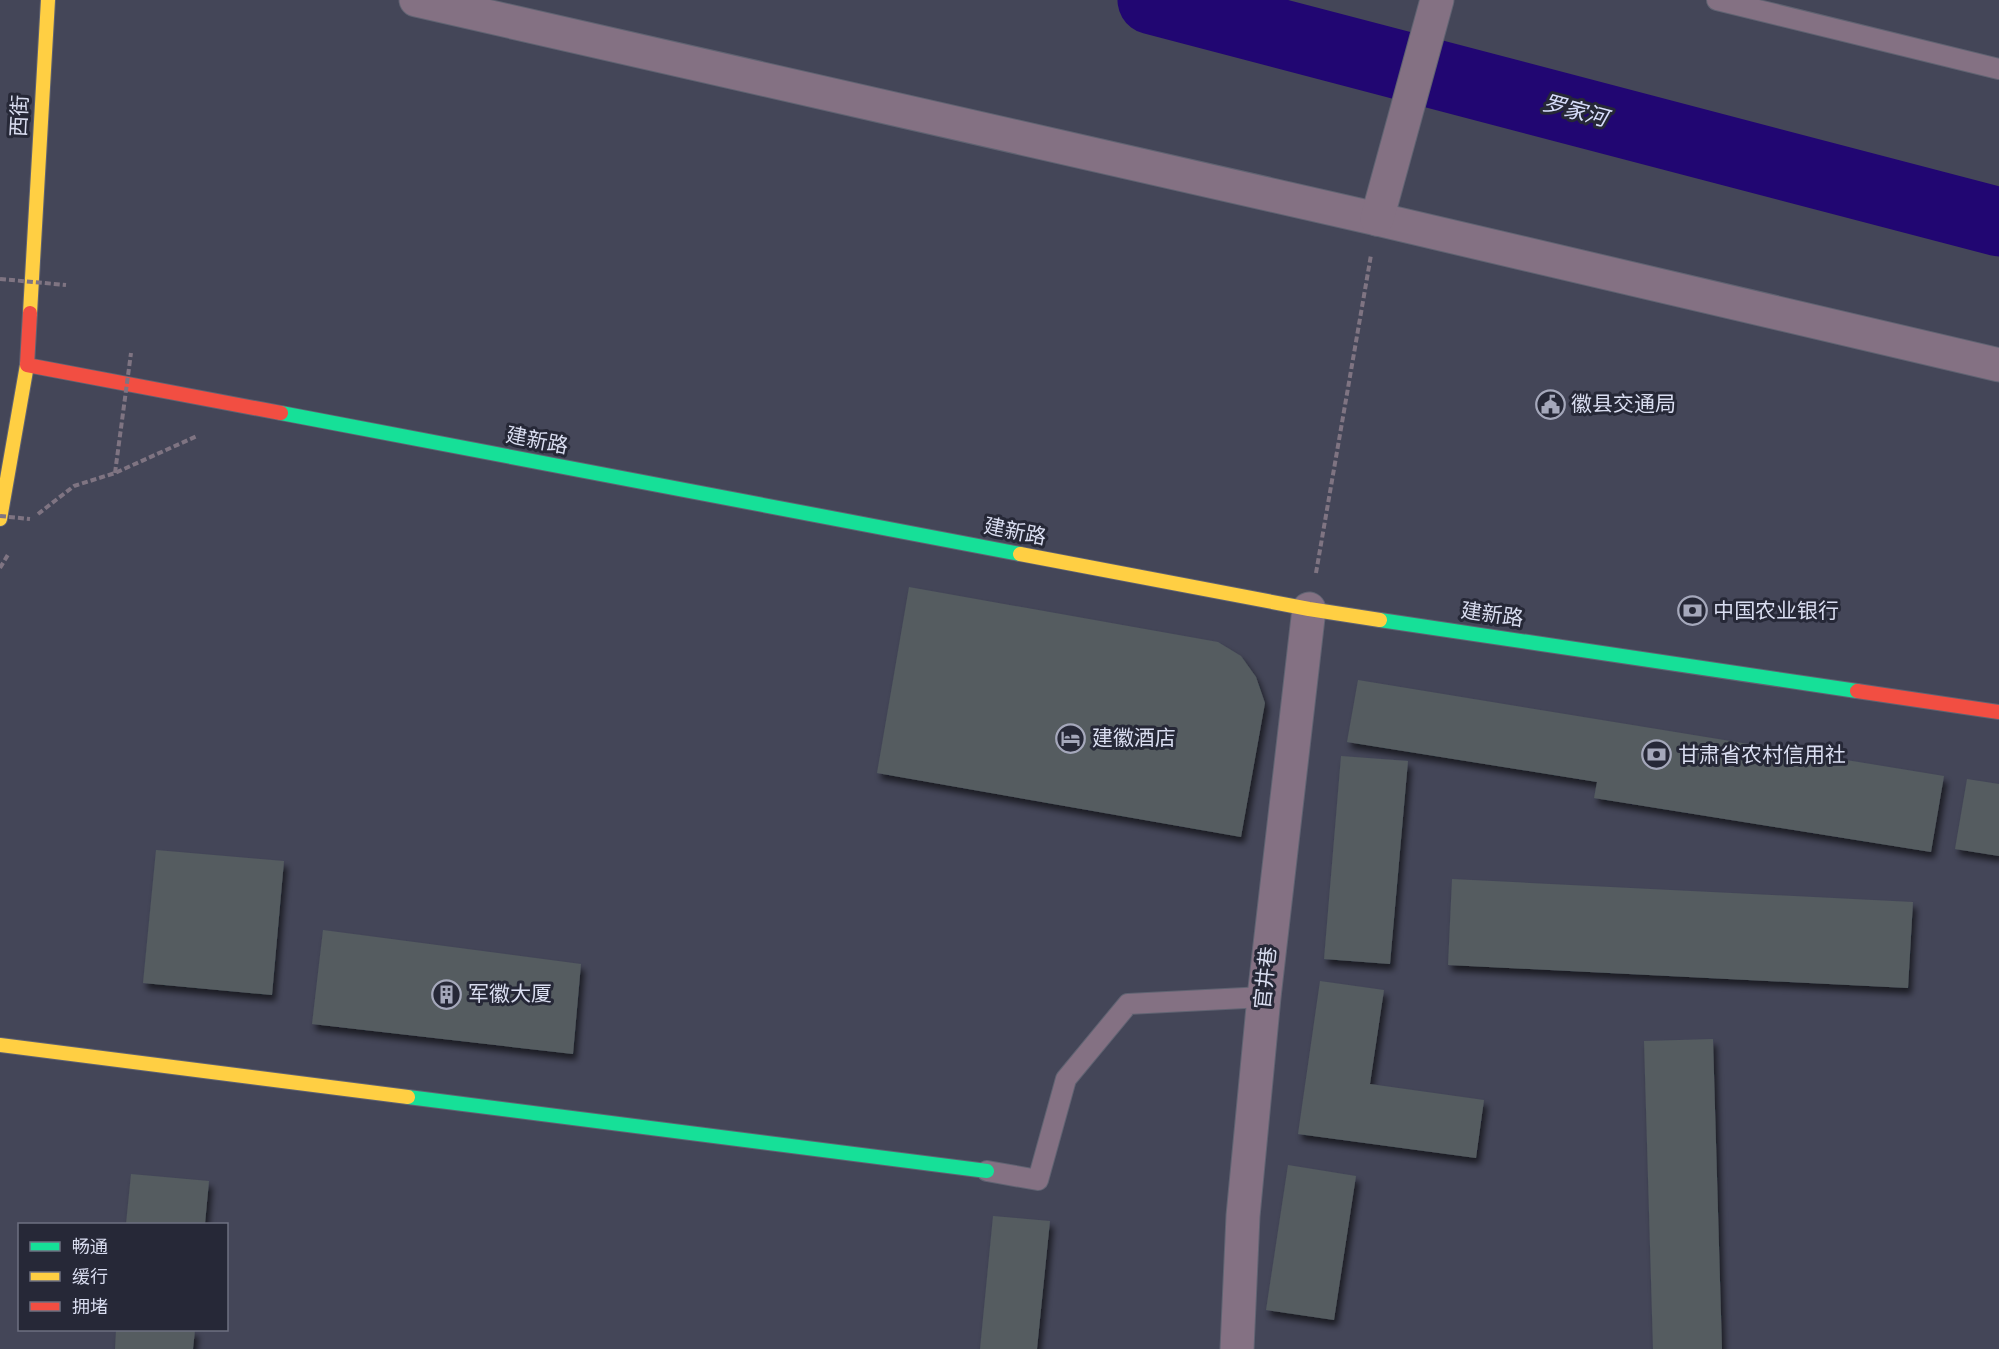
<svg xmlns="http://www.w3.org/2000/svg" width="1999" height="1349" viewBox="0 0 1999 1349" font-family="'Alegreya Sans','Noto Sans SC',sans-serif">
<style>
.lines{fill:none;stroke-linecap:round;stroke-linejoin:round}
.river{stroke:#210672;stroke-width:69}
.building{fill:#545c60;filter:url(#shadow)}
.lane-casing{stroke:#606372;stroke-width:22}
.street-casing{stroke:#606372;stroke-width:35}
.fast-casing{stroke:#606372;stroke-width:16}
.slow-casing{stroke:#606372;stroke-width:16}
.jam-casing{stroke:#606372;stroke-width:16}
.path{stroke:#7f7482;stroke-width:4;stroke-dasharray:6 3;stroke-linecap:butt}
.lane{stroke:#847183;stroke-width:20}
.street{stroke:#847183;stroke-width:33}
.fast{stroke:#16e098;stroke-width:14}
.slow{stroke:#ffcf43;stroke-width:14}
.jam{stroke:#f24e42;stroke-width:14}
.path-bridge{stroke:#7f7482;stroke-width:4;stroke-dasharray:6 3;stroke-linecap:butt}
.labels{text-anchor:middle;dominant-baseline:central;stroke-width:6;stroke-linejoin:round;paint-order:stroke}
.street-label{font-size:21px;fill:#d9ddf0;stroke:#262837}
.poi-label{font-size:21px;fill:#d9ddf0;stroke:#262837;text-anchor:start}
.water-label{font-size:22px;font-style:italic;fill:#d7ddfa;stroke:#262837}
</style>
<defs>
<filter id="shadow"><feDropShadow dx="3.5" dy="6" stdDeviation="3" flood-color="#0009"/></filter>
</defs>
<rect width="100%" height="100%" fill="#444658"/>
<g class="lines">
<path class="river" d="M1152 0 1999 222"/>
</g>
<g class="building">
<path d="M909 587 1218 642 1241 656 1256 677 1265 703 1241 837 877 773Z"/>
<path d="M1358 680 1944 776 1931 852 1594 798 1597 782 1347 742Z"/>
<path d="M1341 756 1408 761 1390 964 1324 959Z"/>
<path d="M1967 779 1999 784V856L1955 849Z"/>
<path d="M156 850 284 861 272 995 143 983Z"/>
<path d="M1452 879 1913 902 1908 988 1448 965Z"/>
<path d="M323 930 581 964 573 1054 312 1024Z"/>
<path d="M1320 981 1384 990 1370 1084 1484 1100 1476 1158 1298 1134Z"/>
<path d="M1713 1039 1722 1349H1653L1644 1041Z"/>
<path d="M1288 1165 1356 1176 1334 1320 1266 1310Z"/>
<path d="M131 1174 209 1181 205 1224H126Z"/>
<path d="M993 1216 1050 1221 1037 1349H980Z"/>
<path d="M116 1330H195L193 1349H115Z"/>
</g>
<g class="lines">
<defs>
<g id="lane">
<path d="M1717 0 1999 69"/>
<path d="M987 1171 1038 1180 1066 1079 1128 1004 1264 997"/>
</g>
<g id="street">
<path d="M416 0 1377 219 1999 365"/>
<path d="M1377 219 1437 0"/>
<path d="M1237 1349 1243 1216 1264 997 1309 609"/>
</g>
<g id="fast">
<path d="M281 413 1020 554"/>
<path d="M1380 620 1857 691"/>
<path d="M408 1097 987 1171"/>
</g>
<g id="slow">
<path d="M30 313 48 0"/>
<path d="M0 519 27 365"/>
<path d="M1020 554 1309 609 1380 620"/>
<path d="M0 1045 408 1097"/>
</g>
<g id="jam">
<path d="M30 313 27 365 281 413"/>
<path d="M1857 691 1999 712"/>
</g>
</defs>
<use href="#lane" class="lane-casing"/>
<use href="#street" class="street-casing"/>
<use href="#fast" class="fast-casing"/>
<use href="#slow" class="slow-casing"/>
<use href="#jam" class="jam-casing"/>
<g class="path">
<path d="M38 514 74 486 115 473 197 436"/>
<path d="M0 568 9 553"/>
<path d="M1316 573 1371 255"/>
</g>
<use href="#lane" class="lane"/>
<use href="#street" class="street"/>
<use href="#fast" class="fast"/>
<use href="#slow" class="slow"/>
<use href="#jam" class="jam"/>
<g class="path-bridge">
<path d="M0 279 66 285"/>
<path d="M115 473 131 353"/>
<path d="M0 516 30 519"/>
</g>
</g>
<defs>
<symbol id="civic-ring" viewBox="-11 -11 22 22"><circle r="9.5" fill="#262837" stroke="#a5a8bb" stroke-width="1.5"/><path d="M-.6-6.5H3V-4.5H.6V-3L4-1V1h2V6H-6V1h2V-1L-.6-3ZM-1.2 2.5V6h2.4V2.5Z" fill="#a5a8bb"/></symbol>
<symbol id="bank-ring" viewBox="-11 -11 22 22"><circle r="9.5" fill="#262837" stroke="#a5a8bb" stroke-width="1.5"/><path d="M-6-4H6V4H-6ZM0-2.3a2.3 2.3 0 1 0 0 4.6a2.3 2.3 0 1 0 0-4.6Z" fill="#a5a8bb"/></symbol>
<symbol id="hotel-ring" viewBox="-11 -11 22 22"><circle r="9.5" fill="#262837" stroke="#a5a8bb" stroke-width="1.5"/><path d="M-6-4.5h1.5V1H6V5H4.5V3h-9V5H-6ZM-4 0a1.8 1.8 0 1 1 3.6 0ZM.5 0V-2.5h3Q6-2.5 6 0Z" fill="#a5a8bb"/></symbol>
<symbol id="building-ring" viewBox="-11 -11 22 22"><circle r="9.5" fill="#262837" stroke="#a5a8bb" stroke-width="1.5"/><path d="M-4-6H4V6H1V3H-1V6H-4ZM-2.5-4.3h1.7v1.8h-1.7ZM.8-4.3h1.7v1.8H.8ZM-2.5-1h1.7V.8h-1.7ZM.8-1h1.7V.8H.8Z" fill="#a5a8bb"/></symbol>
</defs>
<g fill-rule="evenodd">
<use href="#civic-ring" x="1534" y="388" width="33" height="33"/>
<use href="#bank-ring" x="1676" y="594" width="33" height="33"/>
<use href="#hotel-ring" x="1054" y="722" width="33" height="33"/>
<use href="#bank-ring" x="1640" y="738" width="33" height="33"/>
<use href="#building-ring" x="430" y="978" width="33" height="33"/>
</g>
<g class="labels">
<g class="street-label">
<text transform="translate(20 116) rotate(-87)">西街</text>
<text transform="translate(537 441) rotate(11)">建新路</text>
<text transform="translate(1015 532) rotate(11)">建新路</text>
<text transform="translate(1492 615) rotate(8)">建新路</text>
<text transform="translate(1266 978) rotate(-84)">官井巷</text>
</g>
<g class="poi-label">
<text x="1571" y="404">徽县交通局</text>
<text x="1713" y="611">中国农业银行</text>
<text x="1092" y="738">建徽酒店</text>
<text x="1678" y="755">甘肃省农村信用社</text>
<text x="468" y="994">军徽大厦</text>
</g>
<g class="water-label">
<text transform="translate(1575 111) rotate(15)">罗家河</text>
</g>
</g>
<rect x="18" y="1223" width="210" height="108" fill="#262837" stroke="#6e7081" stroke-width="1.5"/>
<rect x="30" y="1242" width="30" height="9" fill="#16e098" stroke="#6e7081" stroke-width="1.5"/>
<text x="72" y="1253" font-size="18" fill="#d9ddf0">畅通</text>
<rect x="30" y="1272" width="30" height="9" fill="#ffcf43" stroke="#6e7081" stroke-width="1.5"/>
<text x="72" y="1283" font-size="18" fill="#d9ddf0">缓行</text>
<rect x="30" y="1302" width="30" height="9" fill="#f24e42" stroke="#6e7081" stroke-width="1.5"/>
<text x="72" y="1313" font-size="18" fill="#d9ddf0">拥堵</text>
</svg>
